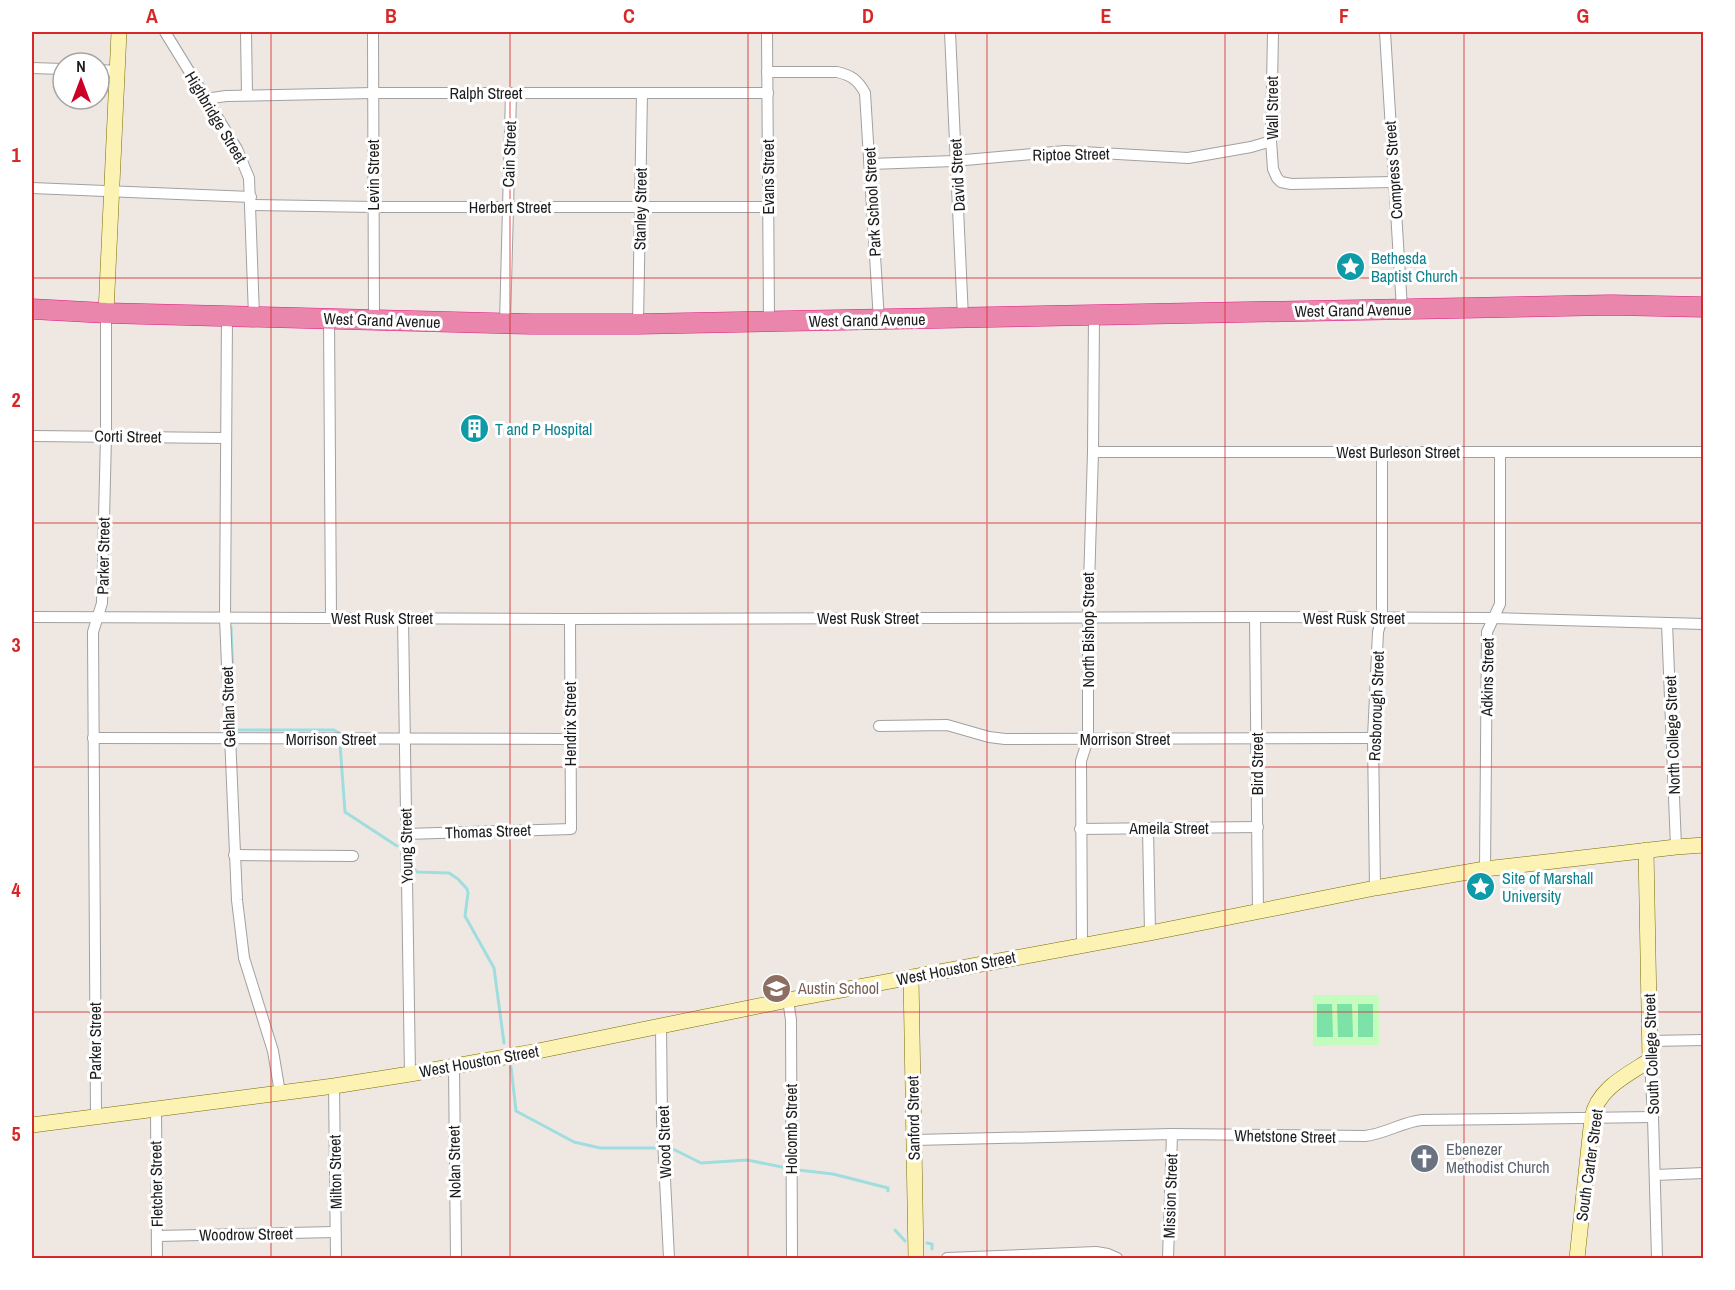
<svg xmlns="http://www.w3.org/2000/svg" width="1735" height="1290" viewBox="0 0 1735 1290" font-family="'Archivo Narrow',sans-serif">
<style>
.park{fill:#c3fcbc}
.pitch{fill:#7ce2a7}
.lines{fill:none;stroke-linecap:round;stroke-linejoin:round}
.stream{stroke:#a0dddf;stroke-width:3}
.street-casing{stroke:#a1a1a1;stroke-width:12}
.secondary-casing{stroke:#786e00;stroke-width:16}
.highway-casing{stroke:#e11b84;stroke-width:21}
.street{stroke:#fff;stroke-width:10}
.secondary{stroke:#fcf2b3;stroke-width:15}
.highway{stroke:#ea85ab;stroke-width:20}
.grid{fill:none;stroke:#d62828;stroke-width:1.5;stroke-opacity:0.55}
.labels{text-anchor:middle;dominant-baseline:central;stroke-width:6;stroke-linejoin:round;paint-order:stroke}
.street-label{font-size:16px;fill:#1d1d1d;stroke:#fff}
.culture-label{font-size:16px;fill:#0d838f;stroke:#fff;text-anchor:start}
.education-label{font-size:16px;fill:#785e54;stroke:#fff;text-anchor:start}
.worship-label{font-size:16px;fill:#5b616d;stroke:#fff;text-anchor:start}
.neatline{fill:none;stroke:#d62828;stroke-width:2}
.grid-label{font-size:20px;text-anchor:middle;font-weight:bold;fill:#d62828}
</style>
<rect width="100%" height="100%" fill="#efe8e2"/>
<path class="park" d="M1313 995H1379V1045L1313 1046Z"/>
<g class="pitch">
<path d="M1317 1004H1332L1333 1037H1317Z"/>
<path d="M1337 1004H1352L1353 1037H1338Z"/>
<rect x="1358" y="1004" width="15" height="33"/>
</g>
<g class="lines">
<g class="stream">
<path d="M231 627 235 722"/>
<path d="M235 728V730H334L339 733"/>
<path d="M340 744 345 812 397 846"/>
<path d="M413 868 417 872 449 873 458 879 467 889 468 893 465 916 494 968 504 1043"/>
<path d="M511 1067 516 1111 574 1142 600 1148H658"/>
<path d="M671 1148 701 1163 747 1160 787 1168"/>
<path d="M798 1170 833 1174 888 1188V1191"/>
<path d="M895 1230 905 1241"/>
<path d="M927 1243 932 1244V1249"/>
</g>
<defs>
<g id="street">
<path d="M165 32 237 149 249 178 254 316"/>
<path d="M246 32 247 95"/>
<path d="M373 32 374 319"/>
<path d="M767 32 769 322"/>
<path d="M950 32 963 318"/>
<path d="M1273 32 1271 141 1273 169 1277 178 1281 182 1291 184 1394 182"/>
<path d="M1385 32 1402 309"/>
<path d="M32 68 63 69"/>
<path d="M99 70 117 71"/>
<path d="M767 72H837C851 75 858 80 865 93L879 321"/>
<path d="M205 99 226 96 373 93H768"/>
<path d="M870 164 954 161 1065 151 1188 158 1251 147 1271 141"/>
<path d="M32 188 251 197"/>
<path d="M251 205 373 207H769"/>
<path d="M227 315 225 618 237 900 244 958 273 1051 280 1093"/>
<path d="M329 318 331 618"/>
<path d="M505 323 511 93"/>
<path d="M638 324 642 93"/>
<path d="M32 436 225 438"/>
<path d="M1093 452H1704"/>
<path d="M32 617 570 619 1255 617 1492 618 1704 624"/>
<path d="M1255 617 1258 912"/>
<path d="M403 618 410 1074"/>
<path d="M1667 623 1676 847"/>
<path d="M879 726 947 725 989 737 1005 739 1373 738"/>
<path d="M93 738 570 739"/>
<path d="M1148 828 1150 933"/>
<path d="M1080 829 1258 827"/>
<path d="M406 834 571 829 570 619"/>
<path d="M234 855 353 856"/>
<path d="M1485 869 1487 632 1500 604V452"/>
<path d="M1375 888 1373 738 1378 632 1382 618V453"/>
<path d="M1082 945 1081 761 1088 739V618L1093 452 1094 314"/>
<path d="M788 1000 791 1020 792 1258"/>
<path d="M661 1025 662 1120 669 1258"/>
<path d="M1649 1041 1704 1040"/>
<path d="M1650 1060 1653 1117 1657 1258"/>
<path d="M454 1066 456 1258"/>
<path d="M334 1086 336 1258"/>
<path d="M156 1109 157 1258"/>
<path d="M96 1116 93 632 102 603 106 436V313"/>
<path d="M914 1140 1172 1134 1365 1136C1385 1134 1402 1122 1422 1120L1653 1117"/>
<path d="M1655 1175 1704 1173"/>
<path d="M157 1236 335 1232"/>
<path d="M947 1258 1096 1252 1108 1254 1117 1258"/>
<path d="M1168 1258 1172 1134"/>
</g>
<g id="secondary">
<path d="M106 313 119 32"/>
<path d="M911 977 916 1258"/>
<path d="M32 1125 334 1086 410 1074 538 1051 788 1000 1150 933 1375 888 1485 869 1676 847 1704 845"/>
<path d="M1577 1258 1592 1118C1597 1089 1627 1075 1650 1060L1646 850"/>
</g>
<path id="highway" d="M32 309 106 313 532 324H638L1611 305 1704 307"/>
</defs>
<use href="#street" class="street-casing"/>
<use href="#secondary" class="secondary-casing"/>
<use href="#highway" class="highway-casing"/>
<use href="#street" class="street"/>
<use href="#secondary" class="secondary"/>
<use href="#highway" class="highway"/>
</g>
<path class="grid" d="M271 32V1258M510 32V1258M748 32V1258M987 32V1258M1225 32V1258M1464 32V1258M32 278H1704M32 523H1704M32 767H1704M32 1012H1704"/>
<defs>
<symbol id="sight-disc" viewBox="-11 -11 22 22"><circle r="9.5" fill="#0f9aa8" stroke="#fff"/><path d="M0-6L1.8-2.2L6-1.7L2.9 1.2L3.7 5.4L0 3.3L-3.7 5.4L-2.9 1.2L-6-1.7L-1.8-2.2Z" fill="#fff"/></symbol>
<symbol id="building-disc" viewBox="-11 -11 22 22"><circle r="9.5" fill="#0f9aa8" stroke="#fff"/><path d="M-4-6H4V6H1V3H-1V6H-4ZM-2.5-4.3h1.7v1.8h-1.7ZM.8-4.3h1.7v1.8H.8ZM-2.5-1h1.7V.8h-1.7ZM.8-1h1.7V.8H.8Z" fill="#fff"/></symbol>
<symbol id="school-disc" viewBox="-11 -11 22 22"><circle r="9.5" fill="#8d6e63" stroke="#fff"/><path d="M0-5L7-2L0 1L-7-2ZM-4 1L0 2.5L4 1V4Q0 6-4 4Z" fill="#fff"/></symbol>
<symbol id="church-disc" viewBox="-11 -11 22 22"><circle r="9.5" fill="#6b7280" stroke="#fff"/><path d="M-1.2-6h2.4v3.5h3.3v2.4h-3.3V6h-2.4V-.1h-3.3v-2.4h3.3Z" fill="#fff"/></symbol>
</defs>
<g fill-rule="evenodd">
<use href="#sight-disc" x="1334" y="250" width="33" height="33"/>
<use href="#building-disc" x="458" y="412" width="33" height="33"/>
<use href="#sight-disc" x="1464" y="870" width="33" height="33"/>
<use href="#school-disc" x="760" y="972" width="33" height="33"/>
<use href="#church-disc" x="1408" y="1142" width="33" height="33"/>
</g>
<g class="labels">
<g class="street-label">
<text x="486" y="93">Ralph Street</text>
<text transform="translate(1272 108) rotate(-90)">Wall Street</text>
<text transform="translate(216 117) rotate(59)">Highbridge Street</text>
<text transform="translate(509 154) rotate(-88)">Cain Street</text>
<text transform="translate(1071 154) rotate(-1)">Riptoe Street</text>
<text transform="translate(1393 170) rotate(-94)">Compress Street</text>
<text transform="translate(373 175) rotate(-90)">Levin Street</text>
<text transform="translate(957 175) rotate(-93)">David Street</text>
<text transform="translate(768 177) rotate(-90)">Evans Street</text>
<text transform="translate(872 202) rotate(-93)">Park School Street</text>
<text x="510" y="207">Herbert Street</text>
<text transform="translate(640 209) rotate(-89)">Stanley Street</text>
<text transform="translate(1353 310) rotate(-1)">West Grand Avenue</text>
<text transform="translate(382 320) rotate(2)">West Grand Avenue</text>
<text transform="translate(867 320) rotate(-1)">West Grand Avenue</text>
<text transform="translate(128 436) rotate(1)">Corti Street</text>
<text x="1398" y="452">West Burleson Street</text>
<text transform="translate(103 556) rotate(-89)">Parker Street</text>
<text x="382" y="618">West Rusk Street</text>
<text x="868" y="618">West Rusk Street</text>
<text x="1354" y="618">West Rusk Street</text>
<text transform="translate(1088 630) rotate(-90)">North Bishop Street</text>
<text transform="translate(1487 677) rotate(-89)">Adkins Street</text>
<text transform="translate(1376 706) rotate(-88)">Rosborough Street</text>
<text transform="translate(228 707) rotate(-92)">Gehlan Street</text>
<text transform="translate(570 724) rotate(-90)">Hendrix Street</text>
<text transform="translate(1672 735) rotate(-92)">North College Street</text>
<text x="331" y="739">Morrison Street</text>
<text x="1125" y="739">Morrison Street</text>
<text transform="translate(1257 764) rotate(-90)">Bird Street</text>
<text x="1169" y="828">Ameila Street</text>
<text transform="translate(488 831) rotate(-2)">Thomas Street</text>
<text transform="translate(406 846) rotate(-91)">Young Street</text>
<text transform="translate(956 968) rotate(-11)">West Houston Street</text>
<text transform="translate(95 1041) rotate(-90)">Parker Street</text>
<text transform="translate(1651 1054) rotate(-92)">South College Street</text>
<text transform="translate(479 1061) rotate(-10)">West Houston Street</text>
<text transform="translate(913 1118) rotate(-91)">Sanford Street</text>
<text transform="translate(791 1129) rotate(-90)">Holcomb Street</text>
<text transform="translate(1285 1136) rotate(1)">Whetstone Street</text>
<text transform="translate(664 1142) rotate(-92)">Wood Street</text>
<text transform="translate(454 1162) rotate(-91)">Nolan Street</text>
<text transform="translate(1589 1165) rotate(-82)">South Carter Street</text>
<text transform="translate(335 1172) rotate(-91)">Milton Street</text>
<text transform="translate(156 1184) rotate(-91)">Fletcher Street</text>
<text transform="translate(1170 1196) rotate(-88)">Mission Street</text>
<text transform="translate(246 1234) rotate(-1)">Woodrow Street</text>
</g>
<g class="culture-label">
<text x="1371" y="258">Bethesda<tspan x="1371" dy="18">Baptist Church</tspan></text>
<text x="495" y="429">T and P Hospital</text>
<text x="1502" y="878">Site of Marshall<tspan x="1502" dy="18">University</tspan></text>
</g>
<g class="education-label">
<text x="798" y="988">Austin School</text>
</g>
<g class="worship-label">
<text x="1446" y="1149">Ebenezer<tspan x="1446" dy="18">Methodist Church</tspan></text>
</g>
</g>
<rect width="1735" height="1290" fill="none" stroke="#ffffff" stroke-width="66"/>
<g transform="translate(81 81)"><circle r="28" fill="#ffffff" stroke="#a5a5a5" stroke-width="1.5"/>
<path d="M0-4.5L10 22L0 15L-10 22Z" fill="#ca0026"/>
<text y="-9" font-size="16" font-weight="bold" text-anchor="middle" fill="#1d1d1d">N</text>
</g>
<rect x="33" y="33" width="1669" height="1224" class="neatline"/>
<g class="grid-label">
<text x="152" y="23">A</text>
<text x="391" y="23">B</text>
<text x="629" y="23">C</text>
<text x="868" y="23">D</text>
<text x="1106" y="23">E</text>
<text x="1344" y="23">F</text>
<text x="1583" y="23">G</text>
<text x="16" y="162">1</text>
<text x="16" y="407">2</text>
<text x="16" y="652">3</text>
<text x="16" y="897">4</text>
<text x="16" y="1141">5</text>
</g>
</svg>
